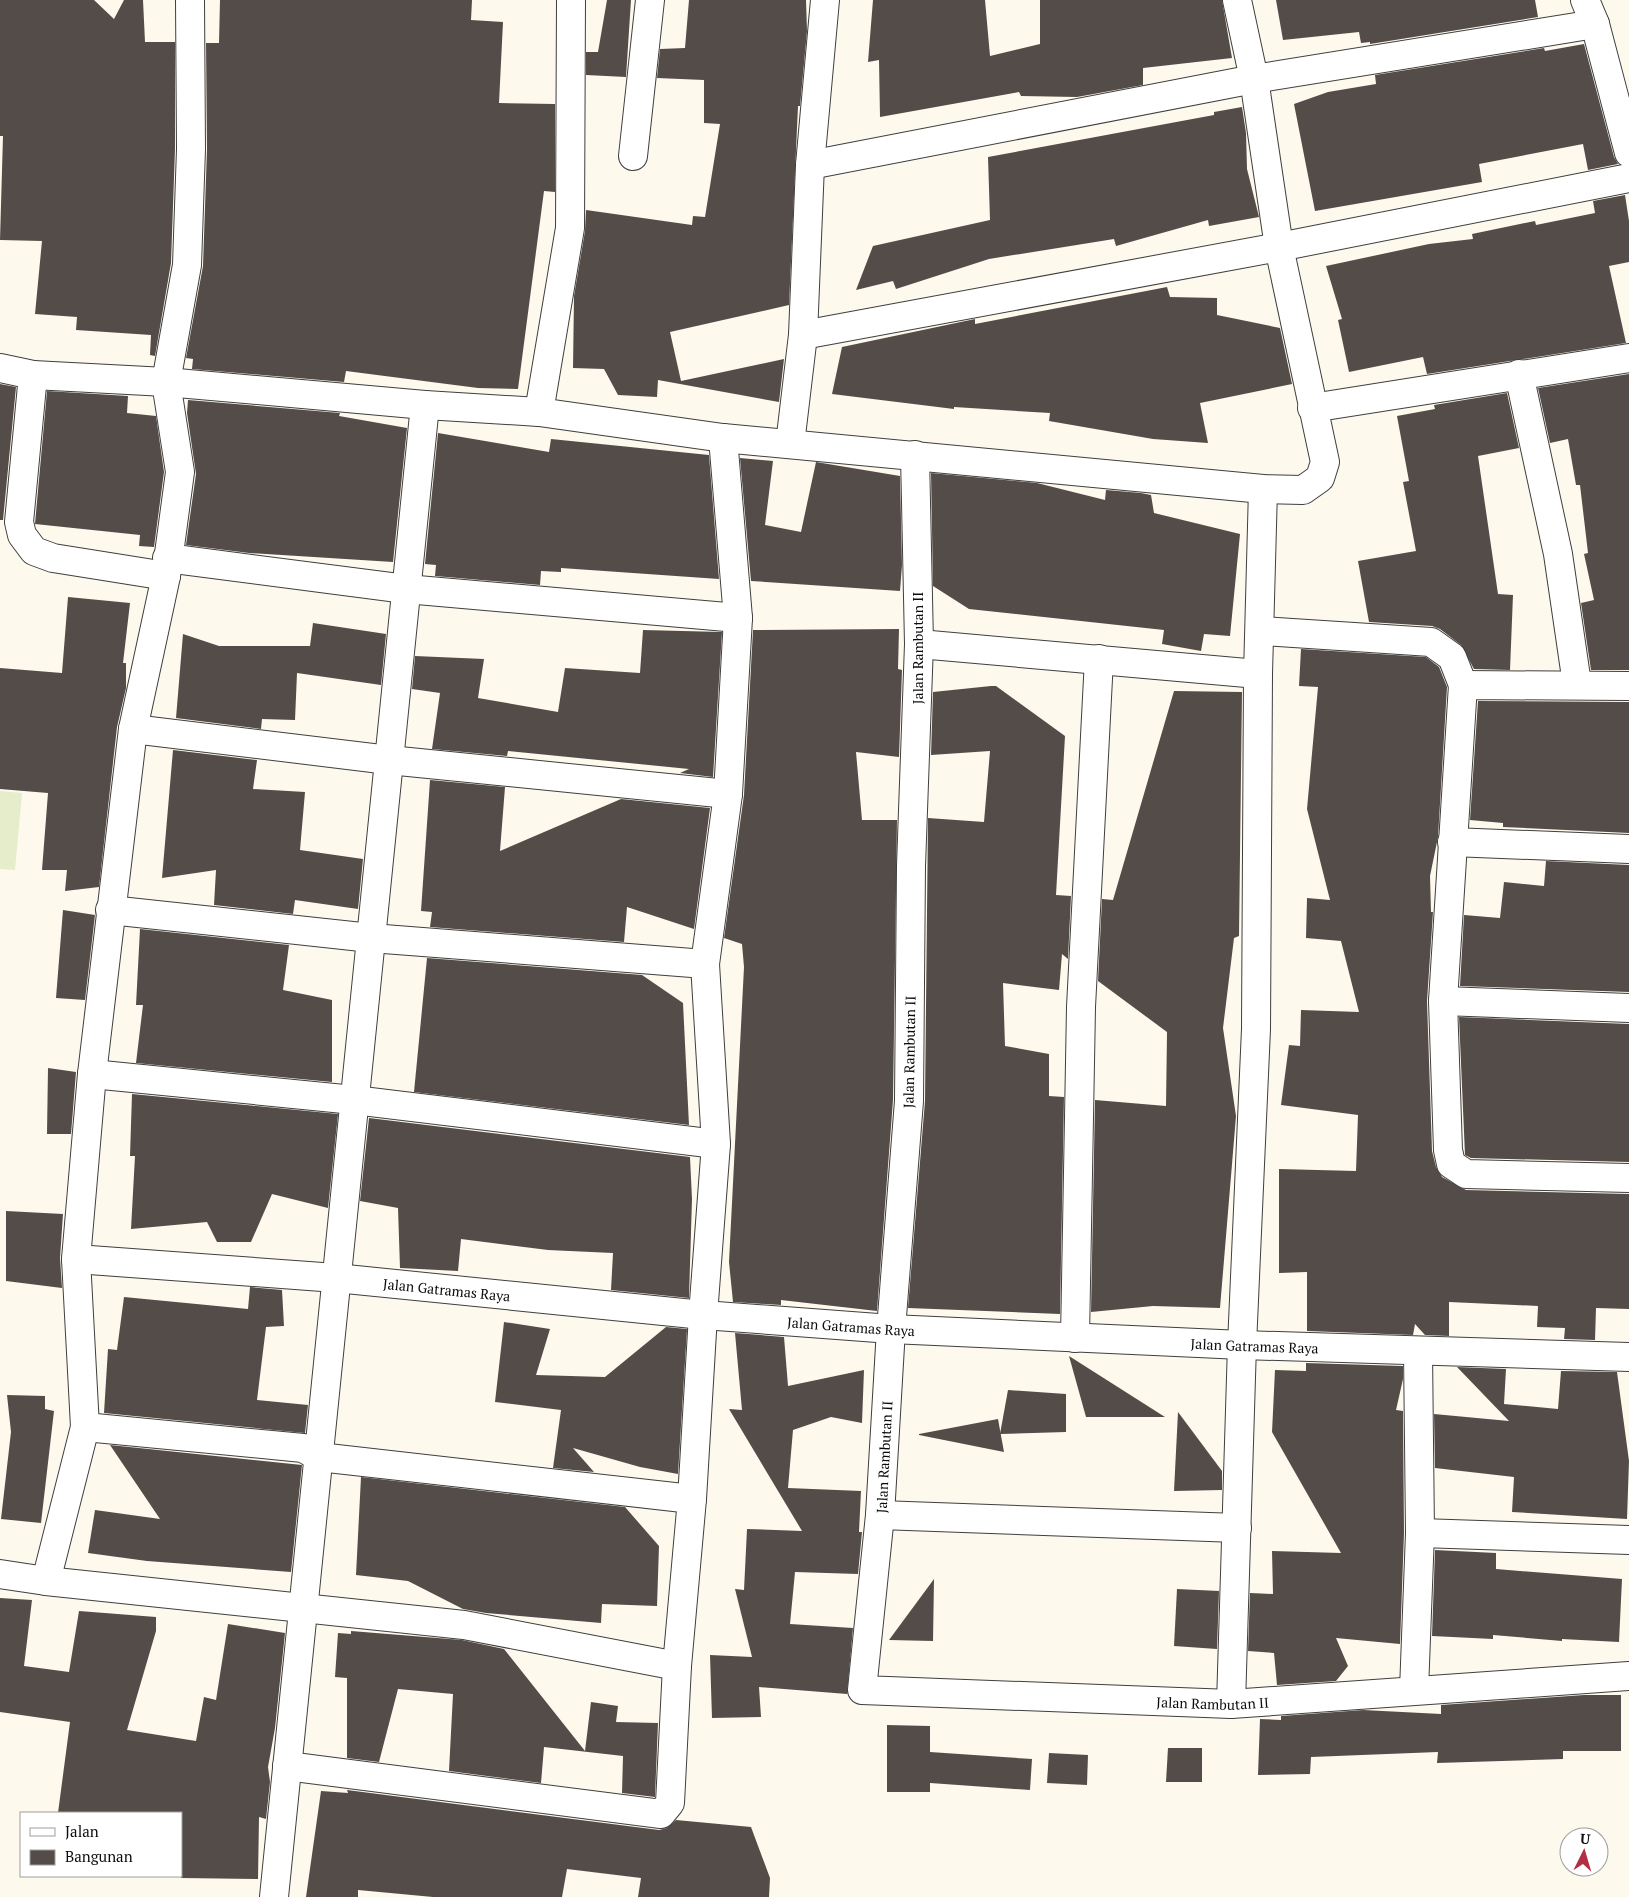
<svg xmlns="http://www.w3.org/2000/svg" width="1629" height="1897" viewBox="0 0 1629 1897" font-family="'PT Serif',serif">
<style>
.pitch{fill:#e5edca}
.building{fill:#544c49}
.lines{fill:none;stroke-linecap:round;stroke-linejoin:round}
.minor-casing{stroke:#3f3f3f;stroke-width:30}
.minor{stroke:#fff;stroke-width:28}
.labels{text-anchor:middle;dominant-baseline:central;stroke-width:5;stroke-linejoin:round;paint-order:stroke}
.street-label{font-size:14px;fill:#0c0c0c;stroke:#fff}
</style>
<rect width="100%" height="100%" fill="#fef9ed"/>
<path class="pitch" d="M0 791 22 793 15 870 0 869Z"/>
<g class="building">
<path d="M0 0H94L114 19 124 0H143L145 42H175V149L171 263 155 356 150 355 151 335 76 330 77 317 35 314 42 241 0 240 3 136H0Z"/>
<path d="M220 0H472L471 20 503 22 499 103 555 104V192L544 191 518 389 478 388 346 371 344 382 192 369 193 359 186 358 203 266 207 149 206 43H219Z"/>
<path d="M607 0H631L626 77 586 75V52H598Z"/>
<path d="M689 0H806L807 31 800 106H798L789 305 670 332 681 381 784 359 779 402 658 380 657 397 618 395 604 369 573 368 574 296 585 231 586 210 692 225 693 216 705 217 720 124 704 123V80L657 78 660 49 685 48Z"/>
<path d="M873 0H985L990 56 1040 44V0H1222L1232 58 1143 68V85L1077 97 1021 96 1019 92 880 117 879 60 868 62Z"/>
<path d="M1276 0H1535L1538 17 1370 44V42L1361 43 1359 32 1283 40Z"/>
<path d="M1584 44 1614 157 1618 164 1588 170 1583 144 1479 164 1482 182 1315 211 1294 104 1328 92 1376 84 1375 75 1544 48 1545 51Z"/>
<path d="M1242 107 1246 133 1247 169 1259 217 1209 226 1208 220 1116 246 1114 239 989 259 896 289 893 281 856 290 873 246 990 220 988 157 1214 115V112Z"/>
<path d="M1625 195 1629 221V262L1609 266 1626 343 1427 374 1423 357 1349 372 1338 320 1342 319 1326 266 1429 244 1473 239 1472 234 1535 221 1536 225 1595 213 1593 201Z"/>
<path d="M1167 287 1170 297 1217 298V315L1280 328 1292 384 1200 403 1208 443 1153 439 1049 421 1050 413 954 407V409L832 394 842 347 975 319V324Z"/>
<path d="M1629 374V670H1591L1581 603 1594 600 1584 554 1588 553 1580 485H1576L1568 439 1550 443 1538 388Z"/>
<path d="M0 384 16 387 3 520H0Z"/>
<path d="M47 391 128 396 127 413 156 416 164 472 154 547 139 546 140 535 35 524Z"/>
<path d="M1507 393 1519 448 1478 456 1498 594 1513 595 1510 670 1474 669 1461 645 1440 629 1432 626 1369 622 1358 561 1416 551 1403 482 1409 481 1397 416 1435 409 1434 405Z"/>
<path d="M188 400 340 413 339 416 407 428 393 562 249 553 186 545 196 474 187 413Z"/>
<path d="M438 433 549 452 551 439 709 455 719 579 561 568V572L541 571 540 585 435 576 436 565 425 564Z"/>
<path d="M740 458 773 461 765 525 801 532 816 462 900 476 902 565 900 591 751 581Z"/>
<path d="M931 473 1037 483 1105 500 1106 490 1141 493 1151 495 1154 513 1240 534 1230 636 1204 634 1201 651 1162 644 1164 630 969 609 933 586Z"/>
<path d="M68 597 130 603 123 663H126V688L117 727 99 887 65 891 67 870H42L48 793 0 789V668L62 673Z"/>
<path d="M313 623 386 634 381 685 297 673 295 720 262 719 261 729 176 718 183 634 219 646H310Z"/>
<path d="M899 629 898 669 902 670 899 757 856 752 862 820H897L893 1100 877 1311 781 1300V1305L733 1302 729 1262 744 967 742 944 724 938 744 795 753 630Z"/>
<path d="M643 630 722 632 713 777 680 773 689 769 508 751 507 756 432 749 440 693 412 689 415 656 484 659 478 698 558 712 565 668 640 673Z"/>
<path d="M1301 649 1426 657 1439 667 1447 687 1438 837 1430 876 1431 912H1433L1427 1001 1432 1151 1436 1167 1442 1177 1466 1190 1629 1194V1309L1596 1308 1595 1340 1564 1339 1565 1328 1537 1327 1538 1306 1449 1302V1336L1425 1335 1415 1324 1413 1335 1307 1331V1272L1279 1273V1169L1356 1171 1358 1115 1281 1105 1289 1045 1300 1046 1301 1010 1359 1012 1341 941 1306 938 1307 898 1330 900 1307 809 1318 687 1299 686Z"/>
<path d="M991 686H996L1065 736 1056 895 1071 896 1068 959 1062 954 1059 990 1003 983 1005 1046 1049 1054V1096L1064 1097 1060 1314 908 1308 925 1101 928 818 984 822 990 751 931 755 933 692Z"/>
<path d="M1174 691 1242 692 1239 936 1234 938 1223 1028 1236 1116 1220 1308 1153 1306 1091 1312 1095 1100 1166 1106 1167 1032 1098 981 1102 899 1113 900Z"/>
<path d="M1478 701 1629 702V833L1503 827V823L1470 820Z"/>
<path d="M173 750 257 760 253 789 305 792 300 850 363 859 358 909 295 900 293 914 214 905 216 870 162 878Z"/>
<path d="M430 780 505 787 500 851 621 799 710 808 694 929 627 907 624 942 430 927 432 912 421 911Z"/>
<path d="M1546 861 1629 865V992L1460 986 1464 915 1500 918 1504 882 1544 886Z"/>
<path d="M63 910 95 915 85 1000 56 998Z"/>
<path d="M140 929 289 945 283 990 332 1000V1082L136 1063 143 1005H136Z"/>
<path d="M427 958 642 975 683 1003 689 1125 414 1092Z"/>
<path d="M1459 1017 1629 1024V1162L1471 1158 1465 1155Z"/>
<path d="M48 1068 76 1072 71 1134H47Z"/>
<path d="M132 1094 338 1114 328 1208 272 1194 251 1242H217L207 1222 131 1229 135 1156H130Z"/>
<path d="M369 1118 690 1157 692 1199 689 1298 611 1290 613 1253 548 1250 461 1239 458 1271 400 1268 398 1208 360 1201Z"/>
<path d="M6 1211 63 1214 60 1258 62 1288 6 1281Z"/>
<path d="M250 1287 282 1290 284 1326 266 1327 257 1400 308 1405 305 1433 104 1413 108 1349 117 1350 124 1297 248 1309Z"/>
<path d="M504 1322 550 1329 536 1375 605 1377 666 1327 687 1329 678 1474 640 1467 573 1448 594 1472 553 1468 561 1410 495 1402Z"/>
<path d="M735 1333 784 1337 788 1386 864 1370 862 1423 831 1417 793 1430 788 1488 861 1491 859 1532H862L858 1574 795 1572 790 1624 853 1628 847 1694 759 1687 761 1717 712 1718 710 1655 752 1657 735 1589 744 1590 747 1529 802 1531 729 1409 742 1410Z"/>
<path d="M1069 1356 1165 1417H1086Z"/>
<path d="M1306 1363 1403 1366V1379L1396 1410 1403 1411 1404 1533 1400 1644 1336 1638 1348 1666 1336 1681 1277 1685 1274 1653 1248 1651 1250 1593 1273 1594 1272 1551 1341 1553 1272 1432 1275 1370 1306 1371Z"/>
<path d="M1457 1367 1506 1369 1504 1404 1558 1409 1561 1371 1617 1372 1629 1461 1627 1519 1512 1512 1514 1477 1435 1468 1434 1414 1509 1421Z"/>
<path d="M1008 1390 1066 1394V1432L1000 1434Z"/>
<path d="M7 1395 45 1396V1409L54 1411 41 1523 1 1519 11 1432Z"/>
<path d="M1178 1412 1222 1471V1490L1174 1491Z"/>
<path d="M998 1419 1004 1452 919 1435V1434Z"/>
<path d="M110 1445 302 1465 291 1572 147 1561 88 1553 95 1510 160 1519Z"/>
<path d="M361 1477 625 1507 659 1546 657 1606 602 1604 601 1623 486 1613 463 1609 408 1581 356 1575Z"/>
<path d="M1435 1550 1496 1553V1569L1622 1579 1619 1642 1562 1639V1641L1493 1635V1639L1432 1636Z"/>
<path d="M934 1579 933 1641 889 1640Z"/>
<path d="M1177 1589 1219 1591 1217 1649 1174 1646Z"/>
<path d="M0 1598 32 1600 24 1666 69 1672 79 1611 156 1617V1631L127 1730 196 1741 204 1697 216 1700 228 1624 285 1633 275 1728 268 1767 270 1782 266 1819 259 1817 258 1879 181 1878V1813H58L70 1722 0 1712Z"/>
<path d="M351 1631 462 1640 504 1649 585 1751 591 1702 618 1706 616 1722 658 1723 655 1797 622 1793 623 1756 544 1747 541 1783 449 1771 453 1694 398 1689 379 1762 347 1758V1678L335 1677 338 1633 351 1634Z"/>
<path d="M1584 1695H1621V1751H1563V1759L1437 1763 1438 1752 1311 1757 1310 1774 1258 1775 1260 1719 1281 1720V1716L1363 1710 1441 1714V1705Z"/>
<path d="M887 1725 930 1726V1752L1032 1759 1030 1790 930 1783V1792H887Z"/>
<path d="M1168 1748H1202V1782H1166Z"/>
<path d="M1049 1753 1088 1755 1087 1785 1047 1783Z"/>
<path d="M347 1790 659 1830 667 1828 676 1820 751 1827 770 1878 769 1897H638L641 1878 567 1869 562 1897H433L358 1890V1897H306L321 1791 348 1793Z"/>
</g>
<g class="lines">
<defs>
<g id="minor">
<path d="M1585 0 1595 24 1629 153"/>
<path d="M633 156 650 0"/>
<path d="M810 165 1254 79 1595 24"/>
<path d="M803 335 1279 247 1629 178"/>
<path d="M0 368 33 375 166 382 425 405 539 412 723 438 1263 489 1303 490 1320 478 1325 462 1279 247 1254 79 1237 0"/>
<path d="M1519 374 1558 554 1577 684"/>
<path d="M33 375 19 522 22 535 34 551 53 558 166 576"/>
<path d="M1312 408 1629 358"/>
<path d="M539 412 570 228 571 0"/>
<path d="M790 444 803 335 810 165 825 0"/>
<path id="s1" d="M915 455 919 644 911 866 909 1101 891 1329 880 1515 862 1690 1231 1704 1629 1676"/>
<path d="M167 558 406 589 738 618"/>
<path d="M1261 631 1431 642 1452 657 1463 685"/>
<path d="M919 644 1258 674"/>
<path d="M1629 686 1463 685 1443 1001 1448 1150 1451 1164 1466 1174 1629 1178"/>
<path d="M133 729 389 760 728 794"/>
<path d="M1452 842 1629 849"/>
<path d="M110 910 371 938 705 964"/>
<path d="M1443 1001 1629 1008"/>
<path d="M92 1074 354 1100 716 1144"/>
<path id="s2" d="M76 1259 336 1278 703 1315 891 1329 1242 1345 1629 1357"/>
<path d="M1075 1338 1081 1007 1099 659"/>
<path d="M85 1427 303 1448 319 1457 692 1499"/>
<path d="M880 1515 1237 1528"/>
<path d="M1420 1533 1629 1540"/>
<path d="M0 1574 46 1581 464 1625 677 1666"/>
<path d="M46 1581 85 1427 76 1259 92 1074 133 729 166 576 180 472 166 382 187 265 191 149 190 0"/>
<path d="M1414 1690 1420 1533 1418 1351"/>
<path d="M1231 1704 1242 1345 1256 1029 1258 674 1263 489"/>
<path d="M287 1766 661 1814 670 1803 677 1666 692 1499 703 1315 716 1144 705 964 728 794 738 618 723 438"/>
<path d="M274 1897 425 405"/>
</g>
</defs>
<use href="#minor" class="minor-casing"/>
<use href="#minor" class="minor"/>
</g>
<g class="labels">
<g class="street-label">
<text transform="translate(917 648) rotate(-90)">Jalan Rambutan II</text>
<text transform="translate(909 1052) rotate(-89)">Jalan Rambutan II</text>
<text stroke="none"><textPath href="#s2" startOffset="372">Jalan Gatramas Raya</textPath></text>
<text stroke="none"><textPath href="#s2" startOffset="778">Jalan Gatramas Raya</textPath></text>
<text stroke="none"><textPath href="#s2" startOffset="1182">Jalan Gatramas Raya</textPath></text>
<text transform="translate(884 1457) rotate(-87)">Jalan Rambutan II</text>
<text stroke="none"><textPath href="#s1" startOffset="1588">Jalan Rambutan II</textPath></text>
</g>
</g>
<rect x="20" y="1812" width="162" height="65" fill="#ffffff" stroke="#9e9e9e"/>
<rect x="30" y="1828" width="25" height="8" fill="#ffffff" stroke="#9e9e9e"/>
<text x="65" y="1837" font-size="15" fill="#0c0c0c">Jalan</text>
<rect x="30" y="1850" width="25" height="15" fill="#544c49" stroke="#9e9e9e"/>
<text x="65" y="1862" font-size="15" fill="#0c0c0c">Bangunan</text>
<g transform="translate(1584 1852) rotate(5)"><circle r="24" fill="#ffffff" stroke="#9e9e9e"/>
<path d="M0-4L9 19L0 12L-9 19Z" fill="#b22e42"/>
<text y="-8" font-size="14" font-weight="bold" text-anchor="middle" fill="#0c0c0c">U</text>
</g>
</svg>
